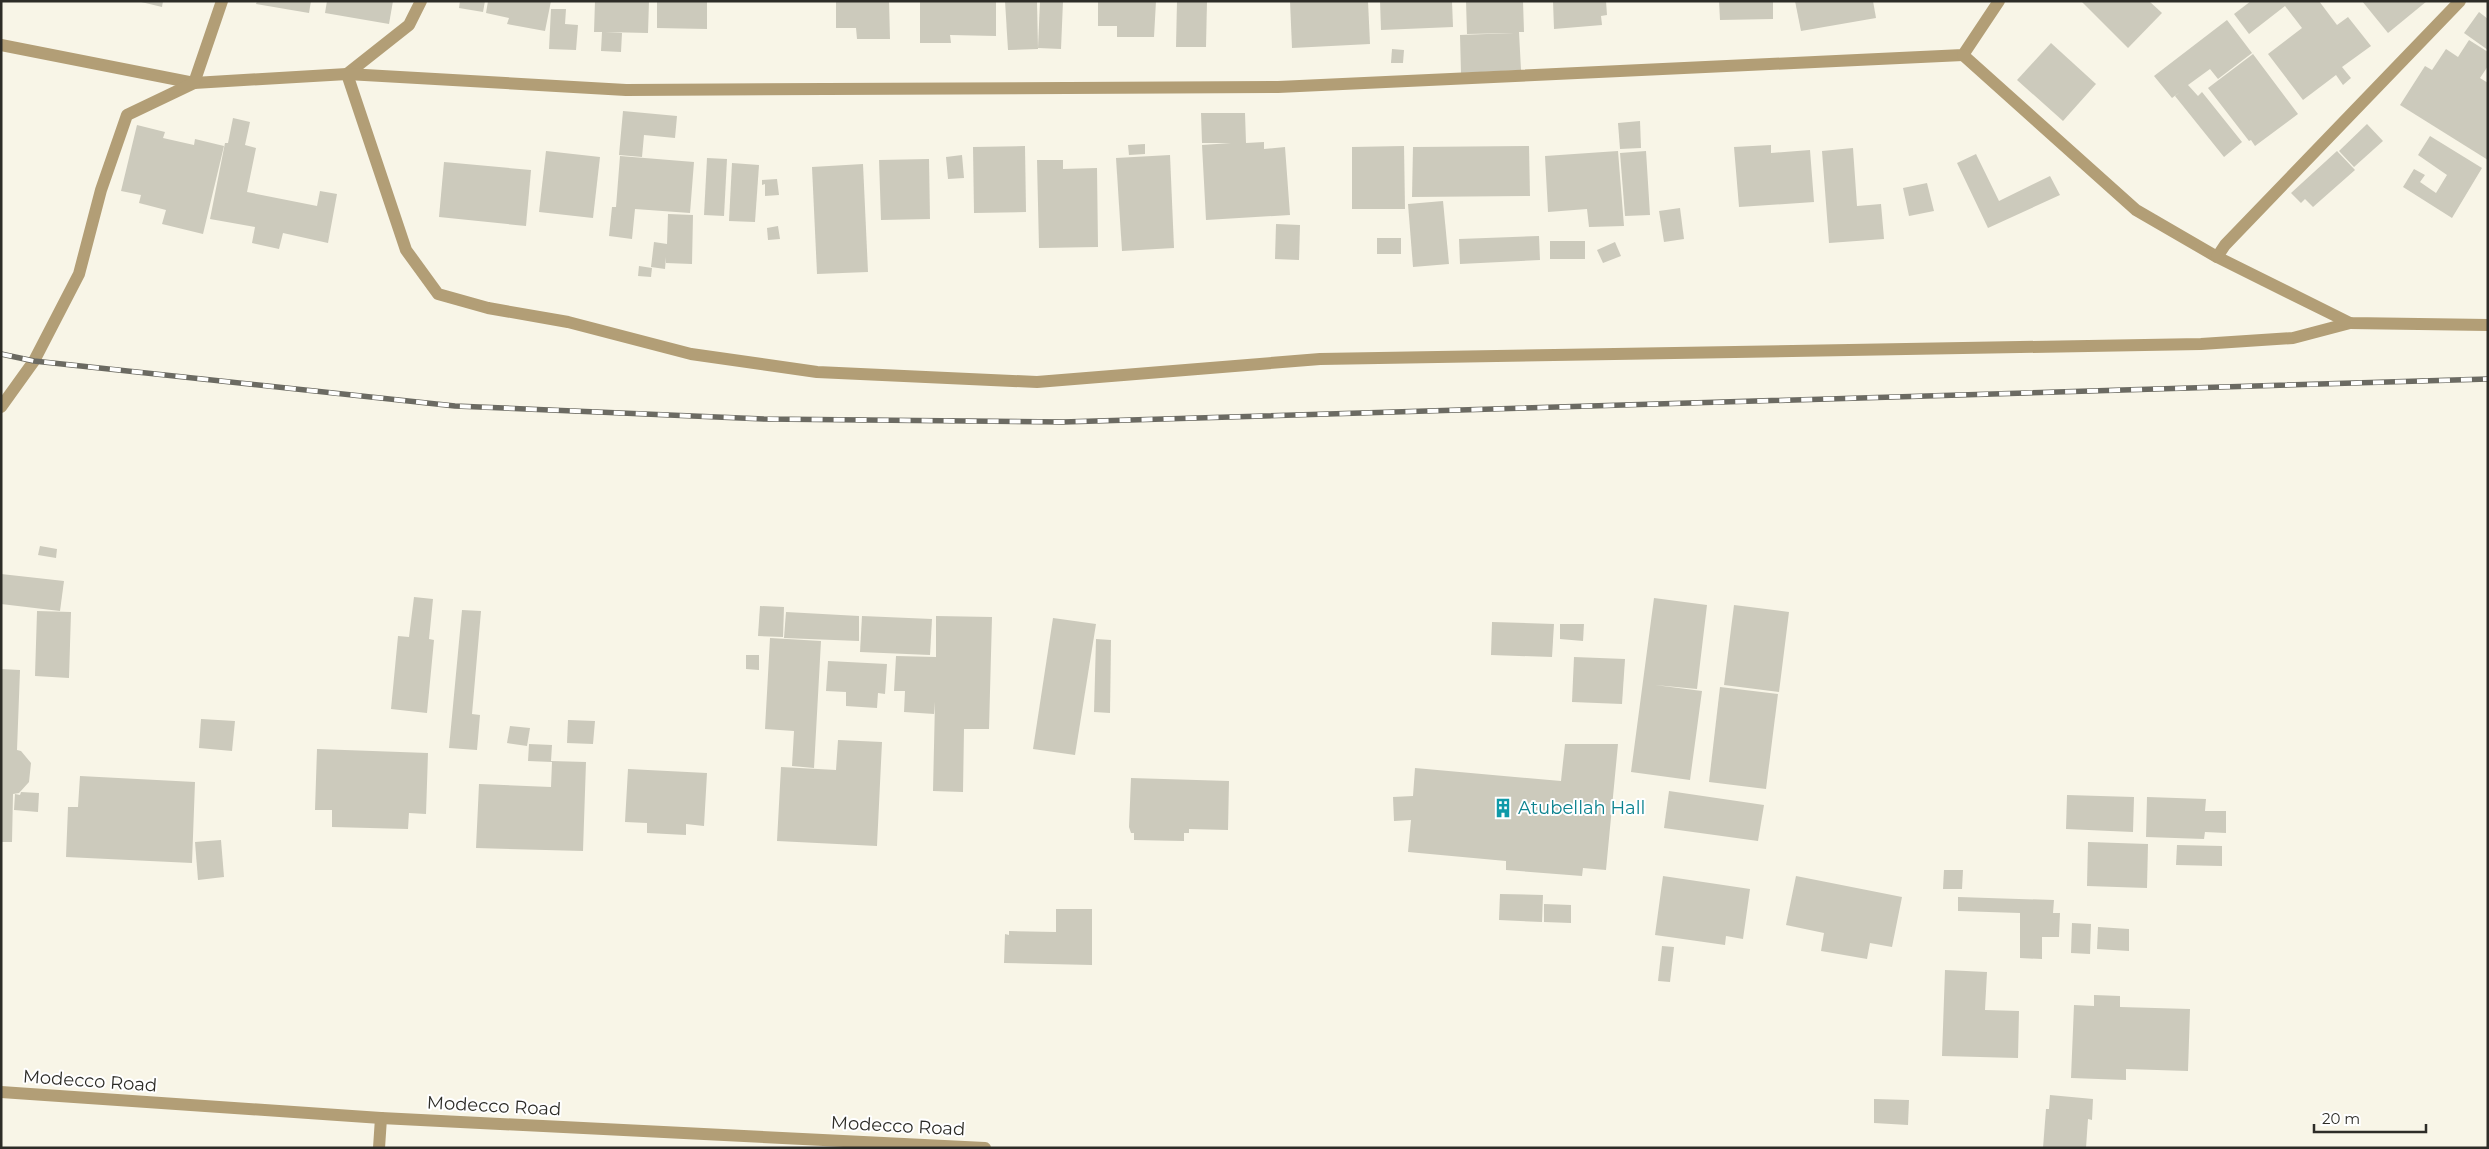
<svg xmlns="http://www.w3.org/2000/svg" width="2489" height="1149" viewBox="0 0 2489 1149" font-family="Montserrat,sans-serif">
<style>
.building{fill:#cccabc}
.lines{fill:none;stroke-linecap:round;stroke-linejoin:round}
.lane{stroke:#b29e76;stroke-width:12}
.street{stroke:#b29e76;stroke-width:12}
.rail-casing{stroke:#6b6a62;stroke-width:5.5}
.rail{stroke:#fff;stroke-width:4;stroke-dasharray:11;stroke-linecap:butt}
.labels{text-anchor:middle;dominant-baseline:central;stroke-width:4;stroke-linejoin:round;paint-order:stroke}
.culture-label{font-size:18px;fill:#0d838f;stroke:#fff;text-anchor:start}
.street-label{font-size:18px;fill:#2d2c27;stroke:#fff}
</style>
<rect width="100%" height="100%" fill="#f8f5e7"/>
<g class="building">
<path d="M137 1H163L162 7Z"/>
<path d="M257 1H311L309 13 256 4Z"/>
<path d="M327 1H393L389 24 325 13Z"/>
<path d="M460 1H485L483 12 459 8Z"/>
<path d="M488 1H551L545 31 507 24 509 18 486 13Z"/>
<path d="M595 1H649L648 33 605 32 622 33 621 52 601 51 602 32H594Z"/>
<path d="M657 1H707V29L657 28Z"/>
<path d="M836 1H889L890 39H857L856 28H836Z"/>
<path d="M920 1H996V36L950 35 951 43H920Z"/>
<path d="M1005 1H1037L1038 49 1008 50Z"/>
<path d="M1040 1H1063L1061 49 1038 48Z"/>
<path d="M1098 1H1156L1154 37H1117V26H1098Z"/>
<path d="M1177 1H1207L1206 47H1176Z"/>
<path d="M1290 1H1368L1370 44 1292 48Z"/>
<path d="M1380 1H1452L1453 27 1381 30Z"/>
<path d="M1466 1H1523L1524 32H1519L1521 70 1461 73 1460 35 1514 33 1467 34Z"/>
<path d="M1553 1H1606L1607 15 1601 16 1602 25 1554 29Z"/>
<path d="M1719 1H1773V19L1720 20Z"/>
<path d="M1795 1H1873L1876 18 1801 31Z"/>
<path d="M2081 1H2149L2162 13 2128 48Z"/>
<path d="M2251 1H2319L2337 25 2348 17 2371 46 2342 67 2351 78 2343 85 2336 75 2303 100 2268 54 2302 28 2285 6 2249 34 2234 14Z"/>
<path d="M2362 1H2427L2388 33Z"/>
<path d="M551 9H566L565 24 578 25 576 50 549 49Z"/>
<path d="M2479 12 2488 19V50L2464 33Z"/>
<path d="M2227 20 2252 53 2218 79 2210 69 2188 85 2198 96 2202 92 2242 142 2224 157 2175 96 2180 92 2172 98 2154 76Z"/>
<path d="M2469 40 2488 52V66L2480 78 2488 83V160L2400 105 2425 66 2432 70 2446 49 2458 57Z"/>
<path d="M2051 43 2096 84 2063 121 2017 80Z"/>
<path d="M1392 49 1404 50 1403 63H1391Z"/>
<path d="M2253 54 2298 114 2255 146 2251 140 2249 141 2208 88Z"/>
<path d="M623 111 677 116 675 138 644 135 642 157 619 155Z"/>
<path d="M1201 113H1245L1246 143 1264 142V149L1285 147 1290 215 1206 220 1202 145 1231 143H1202Z"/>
<path d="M233 118 250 122 245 145 256 148 247 192 317 206 320 191 337 194 328 243 283 233 279 249 252 243 255 227 210 219 225 143H228Z"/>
<path d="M1640 121 1641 148 1620 149 1618 123Z"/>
<path d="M2367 124 2383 141 2354 167 2339 151Z"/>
<path d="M137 125 165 132 163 138 194 145 195 139 224 146 203 234 162 224 166 210 139 203 141 195 121 191Z"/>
<path d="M2430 136 2482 168 2452 218 2403 187 2414 169 2425 175 2420 182 2436 193 2447 175 2418 155Z"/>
<path d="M1145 144V154L1129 155 1128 145Z"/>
<path d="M1771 145V153L1810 150 1814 202 1739 207 1734 147Z"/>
<path d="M1025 146 1026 212 974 213 973 147Z"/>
<path d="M1404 146 1405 209H1352V147Z"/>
<path d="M1529 146 1530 196 1412 197 1413 147Z"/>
<path d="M1853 148 1857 206 1881 204 1884 239 1829 243 1822 151Z"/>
<path d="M546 151 600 157 593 218 539 212Z"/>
<path d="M1618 151 1624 226 1589 227 1587 209 1548 212 1545 156Z"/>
<path d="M1646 151 1650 215 1625 216 1620 153Z"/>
<path d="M2337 151 2355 170 2313 207 2305 199 2301 203 2291 193Z"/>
<path d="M1976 154 1999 201 2050 176 2060 195 1988 228 1957 163Z"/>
<path d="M962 155 964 178 948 179 946 157Z"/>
<path d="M1170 155 1174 248 1122 251 1116 158Z"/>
<path d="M620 156 694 162 690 213 635 209 632 239 609 236 612 207H616Z"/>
<path d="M707 158 727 159 724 216 704 215Z"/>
<path d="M929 159 930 219 881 220 879 160Z"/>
<path d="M1037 160H1063V169L1097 168 1098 247 1039 248Z"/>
<path d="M444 162 531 170 526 226 439 217Z"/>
<path d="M732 163 759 165 755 222 729 221Z"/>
<path d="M863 164 868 272 817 274 812 167Z"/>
<path d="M777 179 779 195 765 196V184L762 185V180Z"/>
<path d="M1927 183 1934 211 1909 216 1903 188Z"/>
<path d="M1443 201 1449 264 1413 267 1408 204Z"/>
<path d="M1680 208 1684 239 1664 242 1659 211Z"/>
<path d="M668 214 693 215 692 264 666 263V257L665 269 651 267 654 242 667 244Z"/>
<path d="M1276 224 1300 225 1299 260 1275 259Z"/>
<path d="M778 226 780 239 768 240 767 228Z"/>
<path d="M1539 236 1540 260 1460 264 1459 239Z"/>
<rect x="1377" y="238" width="24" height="16"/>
<rect x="1550" y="241" width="35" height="18"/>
<path d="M1615 242 1621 256 1603 263 1597 250Z"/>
<path d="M639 266 652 268 651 277 638 276Z"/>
<path d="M40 546 57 549 56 558 38 555Z"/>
<path d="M1 574 64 581 60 611 1 604Z"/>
<path d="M414 597 433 599 429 639 434 640 427 713 391 709 398 636 409 637Z"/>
<path d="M1654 598 1707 605 1697 689 1655 685 1702 691 1690 780 1631 772Z"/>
<path d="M1734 605 1789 612 1779 692 1724 685Z"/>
<path d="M760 606 784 607 783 637 758 636Z"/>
<path d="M462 610 481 611 472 714 480 715 477 750 449 748Z"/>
<path d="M37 611 71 612 69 678 35 676Z"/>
<path d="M786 612 859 616V641L784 638Z"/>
<path d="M862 616 932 619 930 655 860 652Z"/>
<path d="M936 616 992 617 989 729H964L963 792 933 791 935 702 934 714 904 712 905 691H894L896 656 936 657Z"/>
<path d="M1053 618 1096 624 1075 755 1033 749Z"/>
<path d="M1492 622 1554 624 1552 657 1491 655Z"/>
<path d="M1560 624H1584L1583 641 1560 639Z"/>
<path d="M770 638 821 641 814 768 792 766 794 731 765 729Z"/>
<path d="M1096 639 1111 640 1110 713 1094 712Z"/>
<path d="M746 655H759V670L746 669Z"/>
<path d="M1574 657 1625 659 1622 704 1572 702Z"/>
<path d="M828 661 887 664 885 694 878 693 877 708 846 706V692L826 691Z"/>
<path d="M1 669 20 670 17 750 21 751 31 763 29 782 19 793 13 794 12 842H1Z"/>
<path d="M1720 687 1778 694 1766 789 1709 782Z"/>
<path d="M201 719 235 721 232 751 199 748Z"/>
<path d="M568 720 595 721 593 744 567 743Z"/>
<path d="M510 726 530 728 527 746 507 743Z"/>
<path d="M838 740 882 742 877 846 777 841 781 767 836 770Z"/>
<path d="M529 744 552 745 551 761 586 762 583 851 476 848 479 784 551 787 552 762 528 761Z"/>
<path d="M1565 744H1618L1606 870 1583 868 1582 876 1506 870V861L1408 852 1411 820 1394 821 1393 797 1413 796 1415 768 1561 781Z"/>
<path d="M317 749 428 753 426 814 409 813 408 829 332 827V810H315Z"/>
<path d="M628 769 707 773 704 826 686 824V835L647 833V823L625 822Z"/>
<path d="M80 776 195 782 192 863 66 857 68 807H78Z"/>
<path d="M1131 778 1229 781 1228 830 1189 829V833H1184V841L1134 840V833H1131L1129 827Z"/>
<path d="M1669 791 1764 805 1758 841 1664 828Z"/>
<path d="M21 792 39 793 38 812 14 810 15 794 20 795Z"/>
<path d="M2067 795 2134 797 2133 832 2066 829Z"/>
<path d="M2147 797 2206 799 2205 811H2226V833L2205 832 2204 839 2146 837Z"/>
<path d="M221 840 224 877 198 880 195 842Z"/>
<path d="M2088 842 2148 844 2147 888 2087 886Z"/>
<path d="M2177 845 2222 846V866L2176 865Z"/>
<path d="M1944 870H1963L1962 889H1943Z"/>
<path d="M1663 876 1750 889 1743 939 1726 936 1725 945 1655 935Z"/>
<path d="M1796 876 1902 897 1892 947 1870 943 1867 959 1821 951 1824 933 1786 925Z"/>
<path d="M1500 894 1543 895 1542 922 1499 920Z"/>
<path d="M1958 897 2054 900 2053 913H2060L2059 937H2042V959L2020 958V913L1958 911Z"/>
<path d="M1544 904 1571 905V923L1544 922Z"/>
<path d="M1056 909H1092V965L1004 963 1005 934 1009 935V931L1056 932Z"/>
<path d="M2072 923 2091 924 2090 954 2071 953Z"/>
<path d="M2098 927 2129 929V951L2097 949Z"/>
<path d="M1662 946 1674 947 1670 982 1658 981Z"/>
<path d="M1945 970 1987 972 1985 1010 2019 1011 2018 1058 1942 1056Z"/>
<path d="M2094 995 2120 996V1007L2190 1009 2188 1071 2126 1069V1080L2071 1078 2074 1005 2094 1006Z"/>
<path d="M2050 1095 2093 1099 2092 1120 2088 1119 2086 1148H2043L2046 1109H2049Z"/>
<path d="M1874 1099 1909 1100 1908 1125 1874 1123Z"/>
</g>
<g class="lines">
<path class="lane" d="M379 1148 381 1118"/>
<g class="street">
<path d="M421 1 409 25 347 74 406 250 438 294 488 308 568 322 691 354 817 372 1037 382 1320 359 2201 344 2293 338 2350 323"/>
<path d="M1 45 194 83 347 74 626 90 1278 87 1963 55 1999 1"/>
<path d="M1963 55 2136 210 2217 257 2350 323 2488 325"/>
<path d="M2217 257 2225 245 2460 1"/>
<path d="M1 407 34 361 79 274 101 190 127 115 194 83 222 1"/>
<path d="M1 1092 381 1118 985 1148"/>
</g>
<defs>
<path id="rail" d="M1 354 34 361 455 406 764 419 1063 422 2488 379"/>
</defs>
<use href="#rail" class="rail-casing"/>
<use href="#rail" class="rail"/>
</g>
<defs>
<symbol id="building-bare" viewBox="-9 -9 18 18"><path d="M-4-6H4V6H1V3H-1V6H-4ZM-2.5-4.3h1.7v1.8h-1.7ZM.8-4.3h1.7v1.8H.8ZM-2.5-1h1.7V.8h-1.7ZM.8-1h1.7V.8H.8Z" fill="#0f9aa8" stroke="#fff" stroke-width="2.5" paint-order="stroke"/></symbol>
</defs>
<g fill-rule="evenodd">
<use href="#building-bare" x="1489" y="794" width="28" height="28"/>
</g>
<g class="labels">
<g class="culture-label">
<text x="1518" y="808">Atubellah Hall</text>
</g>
<g class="street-label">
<text transform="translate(90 1081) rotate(4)">Modecco Road</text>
<text transform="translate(494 1106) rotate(3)">Modecco Road</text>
<text transform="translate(898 1126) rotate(3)">Modecco Road</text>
</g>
</g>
<rect width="2489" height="1149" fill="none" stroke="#2d2c27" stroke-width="5"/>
<path d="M2314 1124v8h112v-8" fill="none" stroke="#2d2c27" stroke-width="2.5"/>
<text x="2322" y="1124" font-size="15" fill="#2d2c27" stroke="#ffffff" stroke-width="4" paint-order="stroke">20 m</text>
</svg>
